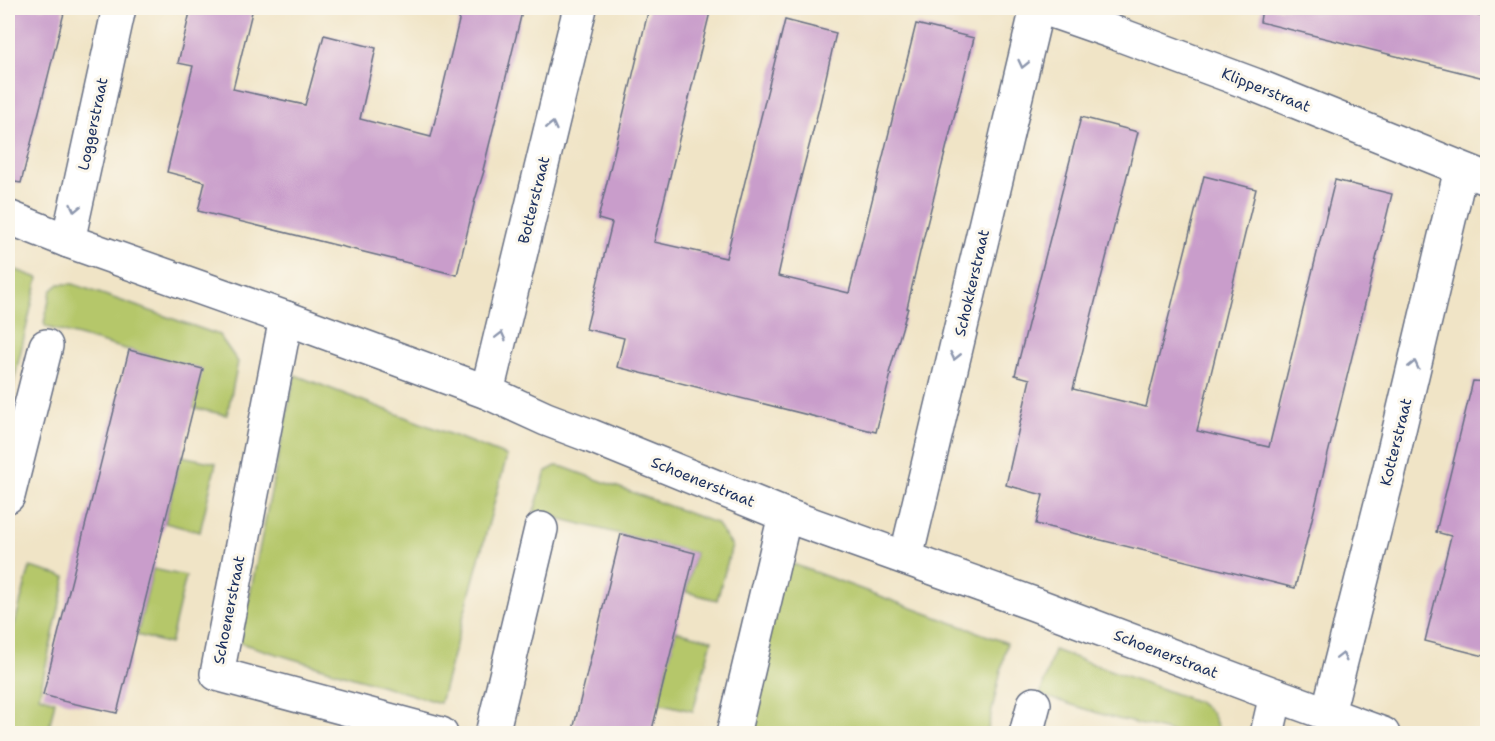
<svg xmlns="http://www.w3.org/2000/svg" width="1495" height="741" viewBox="0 0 1495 741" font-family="'Shantell Sans',sans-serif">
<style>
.green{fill:#b5c76b;stroke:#687b64;stroke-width:1.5}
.building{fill:#c99dcb}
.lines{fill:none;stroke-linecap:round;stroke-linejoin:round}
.street-casing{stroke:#666e82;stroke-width:36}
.street{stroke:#fff;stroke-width:33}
.oneway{stroke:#8d97ae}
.labels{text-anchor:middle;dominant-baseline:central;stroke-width:6;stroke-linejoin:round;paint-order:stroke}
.street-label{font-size:15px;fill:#1b2f5e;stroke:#fbf7ec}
</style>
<rect width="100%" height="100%" fill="#fbf7ec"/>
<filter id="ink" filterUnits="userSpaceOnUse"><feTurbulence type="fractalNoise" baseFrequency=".0167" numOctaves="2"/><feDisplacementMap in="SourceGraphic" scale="12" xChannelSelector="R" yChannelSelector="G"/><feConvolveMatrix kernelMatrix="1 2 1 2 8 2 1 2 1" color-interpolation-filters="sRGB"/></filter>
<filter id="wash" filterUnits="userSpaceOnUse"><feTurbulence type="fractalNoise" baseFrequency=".008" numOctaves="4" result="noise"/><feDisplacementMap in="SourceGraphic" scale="24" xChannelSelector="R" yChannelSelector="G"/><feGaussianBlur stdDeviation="1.35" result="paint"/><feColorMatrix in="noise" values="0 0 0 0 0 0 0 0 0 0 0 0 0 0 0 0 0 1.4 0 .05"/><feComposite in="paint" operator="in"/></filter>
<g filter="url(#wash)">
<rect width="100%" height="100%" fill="#f0e4c6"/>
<g class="green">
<path d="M8 267 38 278 8 406Z"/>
<path d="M59 284H73L219 335 238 362 227 415 193 408 202 369 129 350 46 327 44 323 51 291Z"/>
<path d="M295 375 507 456 440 703 240 643Z"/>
<path d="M181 456 216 463 200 532 165 523Z"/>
<path d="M556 466 563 467 716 523 732 546 717 600 686 592 695 553 534 512 546 471Z"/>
<path d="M782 560 1007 643 987 733 739 734Z"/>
<path d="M30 567 66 577 39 696 55 701 48 733H8V648Z"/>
<path d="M153 569 186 576 170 644 137 635Z"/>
<path d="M676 631 712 640 693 711 658 703Z"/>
<path d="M1054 650 1198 702 1212 713 1220 733H1176L1114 718 1040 695Z"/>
</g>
<g id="blocks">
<g class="building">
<path d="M8 8H64L62 13H64L21 183 8 181Z"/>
<path d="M191 8H253L233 89 305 105 324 35 376 48 360 119 431 137 462 8H523L483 170 484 171 475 200 457 275 198 211 205 182 167 172 193 66 178 63Z"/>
<path d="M649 8H711L654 242 726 258 785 20 836 33 819 108 794 204 778 276 849 293 916 24 974 38 920 252 907 308H908L889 373 891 374 876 432 617 367 624 338 586 329 612 223 598 219Z"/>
<path d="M1262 8H1448L1488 17V79L1260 22Z"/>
<path d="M1081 117 1138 132 1073 389 1146 407 1204 176 1256 189 1197 431 1269 447 1335 180 1392 194 1295 588 1036 524 1043 495 1006 485 1030 379 1015 375Z"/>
<path d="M129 350 203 369 117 713 62 701V700L43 695Z"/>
<path d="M1473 381 1488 382V657L1425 641 1451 536 1436 532Z"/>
<path d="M621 534 695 553 651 734H572Z"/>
</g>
</g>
</g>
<g filter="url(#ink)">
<use href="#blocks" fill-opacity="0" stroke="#666e82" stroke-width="1.5"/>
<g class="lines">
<defs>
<g id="street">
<path d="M1043 8 1118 34 1255 85 1488 179"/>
<path d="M8 217 68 241 286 318 487 392 546 419 591 436 785 515 1034 604 1276 695 1383 734"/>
<path d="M68 241 119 8"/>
<path d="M286 318 217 674 441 734"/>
<path d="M487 392 580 8"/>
<path d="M8 496 46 346"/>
<path d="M906 558 1037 8"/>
<path d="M1328 713 1389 472 1461 169"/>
<path d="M492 734 541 529"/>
<path d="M733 734 785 515"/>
<path d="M1026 734 1034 704"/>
<path d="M1267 734 1276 695"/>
</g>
</defs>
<use href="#street" class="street-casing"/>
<use href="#street" class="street"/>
</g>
<defs><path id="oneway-chevron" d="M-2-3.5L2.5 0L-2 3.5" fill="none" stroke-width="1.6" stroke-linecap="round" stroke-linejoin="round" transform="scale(1.5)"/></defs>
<g class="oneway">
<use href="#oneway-chevron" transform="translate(1023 64) rotate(103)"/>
<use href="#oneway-chevron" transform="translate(552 126) rotate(-77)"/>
<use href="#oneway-chevron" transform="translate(75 208) rotate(102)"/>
<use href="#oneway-chevron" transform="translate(501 336) rotate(-76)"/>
<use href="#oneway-chevron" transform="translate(955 356) rotate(103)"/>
<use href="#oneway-chevron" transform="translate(1414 365) rotate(-77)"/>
<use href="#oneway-chevron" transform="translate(1342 657) rotate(-76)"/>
</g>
</g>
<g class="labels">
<g class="street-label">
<text transform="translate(1266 90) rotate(22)">Klipperstraat</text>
<text transform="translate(93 124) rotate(-78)">Loggerstraat</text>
<text transform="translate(534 200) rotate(-76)">Botterstraat</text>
<text transform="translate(972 283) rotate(-77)">Schokkerstraat</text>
<text transform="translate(1396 442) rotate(-76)">Kotterstraat</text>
<text transform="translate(703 482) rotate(22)">Schoenerstraat</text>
<text transform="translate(229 610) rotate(-79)">Schoenerstraat</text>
<text transform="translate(1166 654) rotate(21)">Schoenerstraat</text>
</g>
</g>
<rect width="1495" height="741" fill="none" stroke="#fbf7ec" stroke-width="30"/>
</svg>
